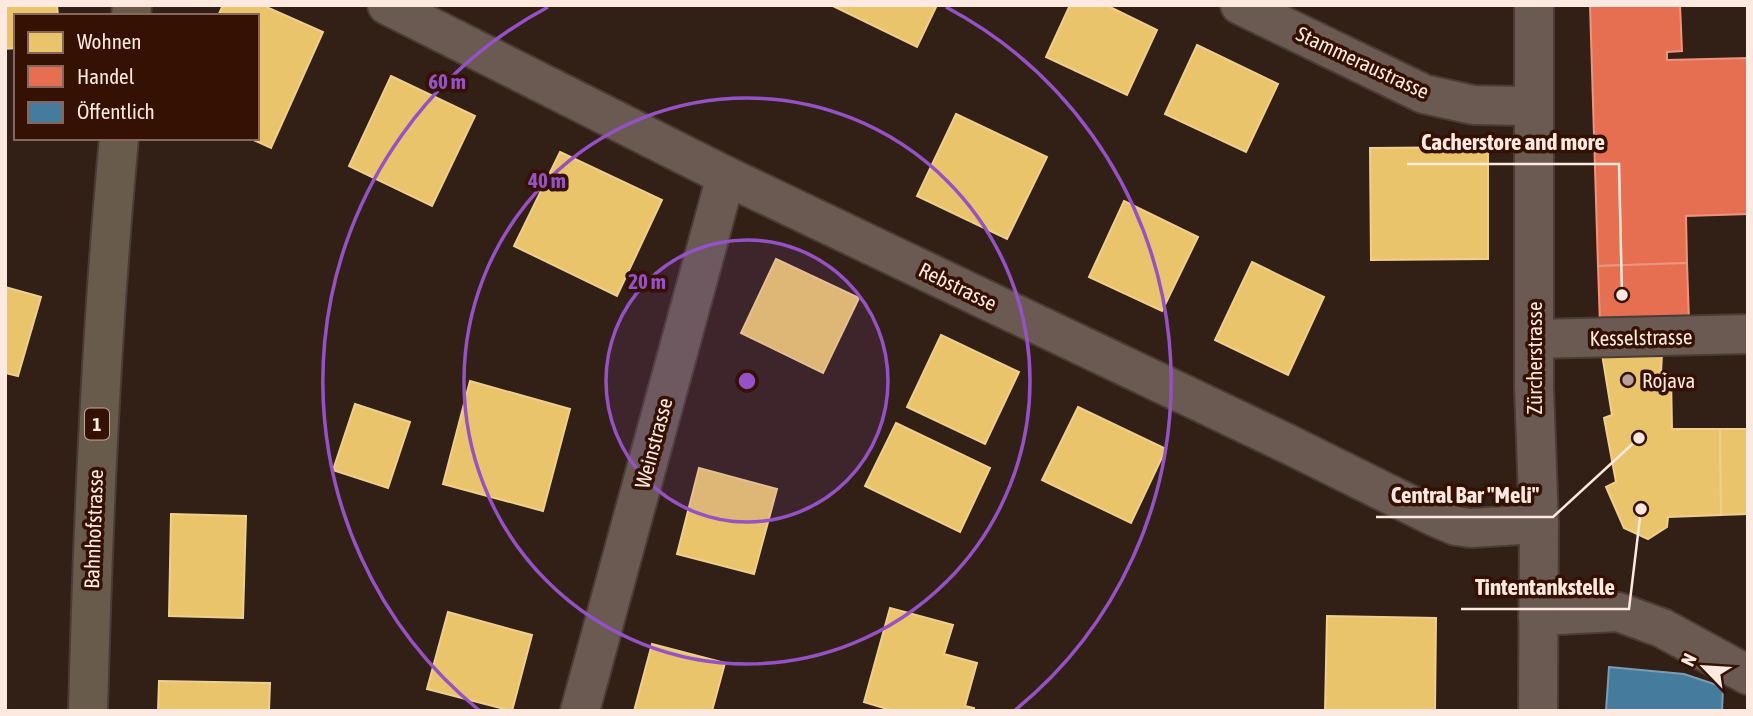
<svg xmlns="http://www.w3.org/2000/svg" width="1753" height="716" viewBox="0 0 1753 716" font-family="'Asap Condensed',sans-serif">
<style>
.homes{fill:#e9c46a;stroke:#efcf8e;stroke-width:2}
.shops{fill:#e76f51;stroke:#ee947c;stroke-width:2}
.public{fill:#457b9d;stroke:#7c9cb1;stroke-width:2}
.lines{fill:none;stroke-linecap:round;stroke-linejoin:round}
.street-casing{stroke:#4b3b36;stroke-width:42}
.secondary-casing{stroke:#4b3b36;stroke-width:42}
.primary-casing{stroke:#4b3b36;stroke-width:42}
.street{stroke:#6a5a52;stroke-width:38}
.secondary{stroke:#6a5a52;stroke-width:38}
.primary{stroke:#695b4c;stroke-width:38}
.ring{fill:none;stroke:#9552c6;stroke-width:3.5}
.poi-dot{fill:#b7a29a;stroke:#341102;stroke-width:2.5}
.labels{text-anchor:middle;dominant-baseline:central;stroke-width:7;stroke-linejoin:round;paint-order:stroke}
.shield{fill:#341102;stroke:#c1a89e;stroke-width:2}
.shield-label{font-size:19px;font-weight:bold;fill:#fee9e1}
.street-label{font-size:21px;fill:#fee9e1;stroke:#341102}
.poi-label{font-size:21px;fill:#fee9e1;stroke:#341102;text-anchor:start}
.centre{fill:#9552c6;stroke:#341102;stroke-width:3.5}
.ring-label{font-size:21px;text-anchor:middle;font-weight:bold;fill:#9552c6;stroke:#341102;stroke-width:7;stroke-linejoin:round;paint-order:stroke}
.leader{fill:none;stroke:#fee9e1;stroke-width:2.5}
.callout-dot{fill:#fee9e1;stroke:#341102;stroke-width:2.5}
.callout-label{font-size:23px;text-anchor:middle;font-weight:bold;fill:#fee9e1;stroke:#341102;stroke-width:7;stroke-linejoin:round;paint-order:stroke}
</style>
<rect width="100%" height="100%" fill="#321f16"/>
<g class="homes">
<path d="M5 5H57L58 16H16V48L5 49Z"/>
<path d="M223 5H262L323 32 271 148 249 138H257V16H218Z"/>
<path d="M831 5H937L917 47Z"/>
<path d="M1070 5H1106L1157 30 1127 95 1046 57Z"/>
<path d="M1197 45 1278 84 1246 152 1165 114Z"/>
<path d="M391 76 475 116 432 206 349 166Z"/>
<path d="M956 114 1047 157 1007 239 917 196Z"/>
<path d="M1488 147V259L1371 260 1370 148Z"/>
<path d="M560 152 662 200 617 296 514 246Z"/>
<path d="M1124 201 1198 237 1162 311 1089 277Z"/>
<path d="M776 259 859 298 823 373 741 333Z"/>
<path d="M1252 262 1324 297 1288 375 1215 340Z"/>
<path d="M5 287 41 297 18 376 5 373Z"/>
<path d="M941 335 1019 372 985 444 907 407Z"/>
<path d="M1662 353 1661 373 1671 375 1672 429H1720L1721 515 1668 517 1667 527 1648 539 1624 528 1606 487 1616 482 1604 418 1612 415 1602 354Z"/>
<path d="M470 381 570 409 543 511 443 484Z"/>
<path d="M355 404 410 422 388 488 333 470Z"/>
<path d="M1078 407 1166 449 1131 523 1042 480Z"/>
<path d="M896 423 990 468 960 532 865 486Z"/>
<path d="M1720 429H1748V514L1721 515Z"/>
<path d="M699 468 777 489 754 574 677 554Z"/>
<path d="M171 514 246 516 243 618 169 616Z"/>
<path d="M890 608 953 625 944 654 977 663 965 706 974 708V711H894L864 702Z"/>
<path d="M448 612 532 635 512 711 427 689Z"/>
<path d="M1327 616 1436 618 1435 711H1325Z"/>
<path d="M652 644 725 663 712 711H634Z"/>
<path d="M159 681 270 683 269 711H158Z"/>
</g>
<g class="shops">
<path d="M1590 5H1680L1682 51 1667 52V60L1748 58V214L1686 216 1687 263 1598 266Z"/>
<path d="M1687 263 1689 321 1600 324 1598 266Z"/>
</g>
<path class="public" d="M1609 667 1684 674 1723 687 1722 711H1606Z"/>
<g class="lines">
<defs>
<g id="street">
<path d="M387 5 726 176 1288 444 1435 517 1456 526 1471 528 1539 524"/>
<path d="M1240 5 1424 94 1473 105 1533 106"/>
<path d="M1534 339 1748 334"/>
<path d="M1538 616 1618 612 1662 628 1748 675"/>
<path d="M580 711 726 176"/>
</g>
<path id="secondary" d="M1534 5V387L1539 524 1538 711"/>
<g id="primary">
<path d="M131 16 132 5"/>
<path d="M88 711C93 518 101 330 119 138"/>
</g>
</defs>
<use href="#street" class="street-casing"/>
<use href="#secondary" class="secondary-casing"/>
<use href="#primary" class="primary-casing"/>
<use href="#street" class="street"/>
<use href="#secondary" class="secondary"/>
<use href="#primary" class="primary"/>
</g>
<circle cx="747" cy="381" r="141" fill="#9552c6" fill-opacity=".12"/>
<g class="ring">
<circle cx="747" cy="381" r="141"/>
<circle cx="747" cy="381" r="283"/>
<path d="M480 711A424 424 0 0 1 548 7M946 7A424 424 0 0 1 1014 711"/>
</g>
<circle class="poi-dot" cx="1628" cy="380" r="7"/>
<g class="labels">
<rect class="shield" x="85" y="408.5" width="24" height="31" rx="5"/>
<g class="shield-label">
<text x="97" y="424">1</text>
</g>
<g class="street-label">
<text transform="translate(1363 62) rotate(25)">Stammeraustrasse</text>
<text transform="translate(958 286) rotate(26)">Rebstrasse</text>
<text transform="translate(1641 337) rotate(-1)">Kesselstrasse</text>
<text transform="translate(1534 358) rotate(-90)">Zürcherstrasse</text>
<text transform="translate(653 443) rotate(-75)">Weinstrasse</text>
<text transform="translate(93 529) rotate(-88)">Bahnhofstrasse</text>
</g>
<g class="poi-label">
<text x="1642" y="380">Rojava</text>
</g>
</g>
<circle cx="747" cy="381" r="10" class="centre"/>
<g class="ring-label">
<text x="447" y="89">60 m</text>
<text x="547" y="188">40 m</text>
<text x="647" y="289">20 m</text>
</g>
<path class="leader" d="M1622 295L1619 164H1407M1639 438L1553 517H1376M1641 509L1629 609H1461"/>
<g class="callout-dot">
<circle cx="1622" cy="295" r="7"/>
<circle cx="1639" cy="438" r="7"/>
<circle cx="1641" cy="509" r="7"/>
</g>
<g class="callout-label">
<text x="1513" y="150">Cacherstore and more</text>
<text x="1465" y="503">Central Bar "Meli"</text>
<text x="1545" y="595">Tintentankstelle</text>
</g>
<rect width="1753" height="716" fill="none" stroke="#fee9e1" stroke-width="14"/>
<rect x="14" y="14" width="245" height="126" fill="#341102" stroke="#85675b" stroke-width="2"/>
<rect x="28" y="32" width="35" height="21" fill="#e9c46a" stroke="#85675b" stroke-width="2"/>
<text x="77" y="49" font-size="21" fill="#fee9e1">Wohnen</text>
<rect x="28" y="66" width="35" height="21" fill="#e76f51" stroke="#85675b" stroke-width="2"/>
<text x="77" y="84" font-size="21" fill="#fee9e1">Handel</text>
<rect x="28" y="102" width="35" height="21" fill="#457b9d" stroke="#85675b" stroke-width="2"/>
<text x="77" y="119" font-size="21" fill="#fee9e1">Öffentlich</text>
<g transform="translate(1704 667) rotate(295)" stroke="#341102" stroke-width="5" paint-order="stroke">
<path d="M0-5L12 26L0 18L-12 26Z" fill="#fee9e1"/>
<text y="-10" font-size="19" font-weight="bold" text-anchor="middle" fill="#fee9e1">N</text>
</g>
</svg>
